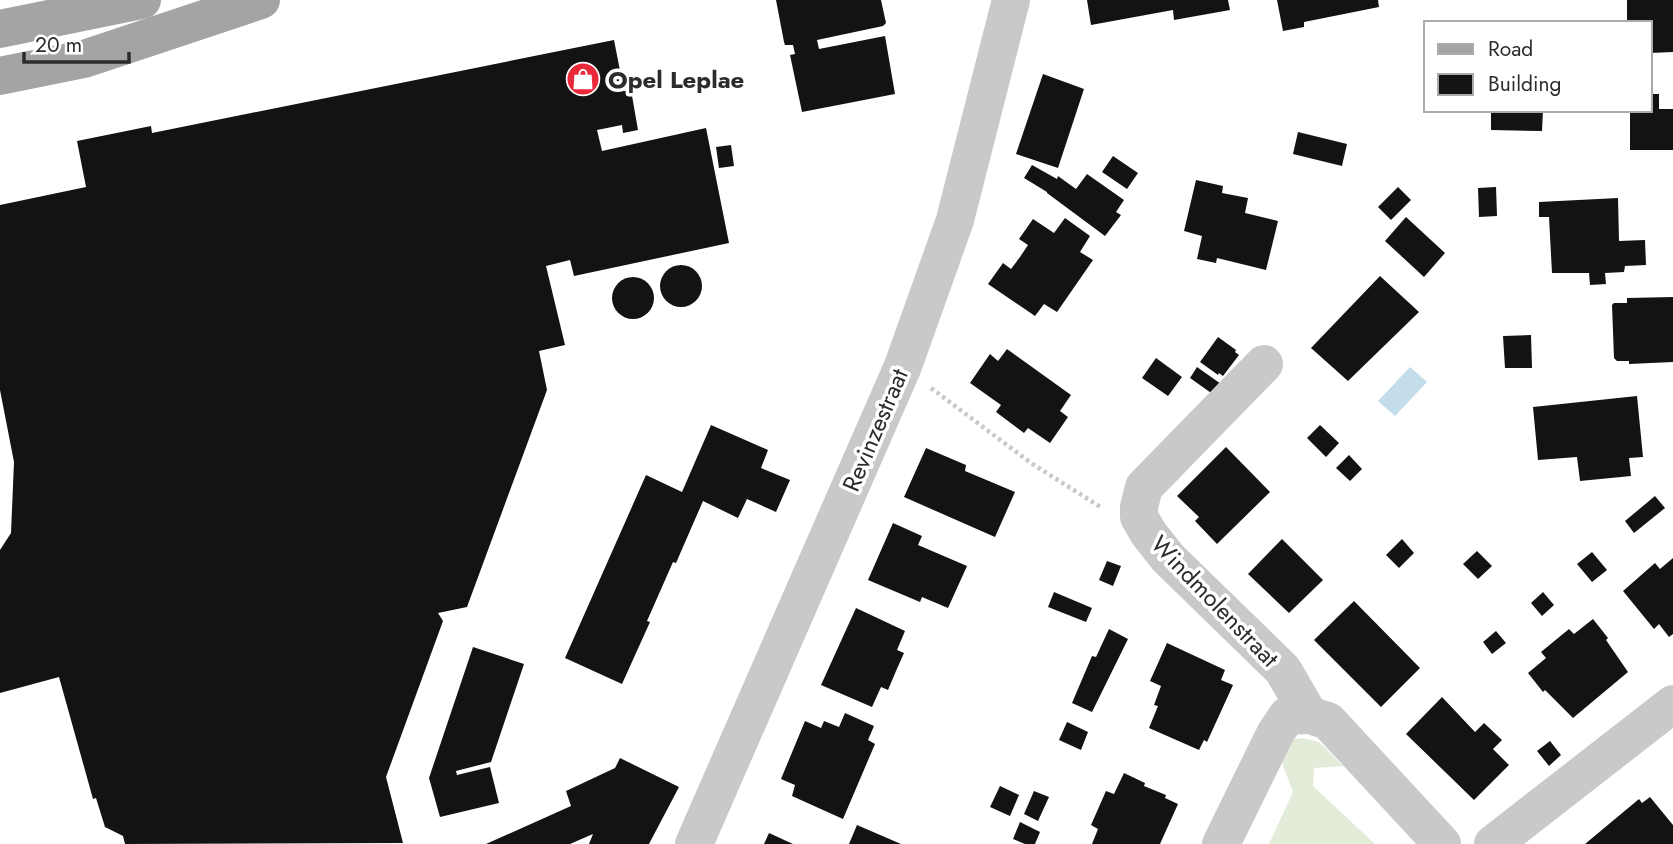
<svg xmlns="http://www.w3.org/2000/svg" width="1673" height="844" viewBox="0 0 1673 844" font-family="Jost,sans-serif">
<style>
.green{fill:#e3ebd9}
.water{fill:#c4ddeb}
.building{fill:#131313}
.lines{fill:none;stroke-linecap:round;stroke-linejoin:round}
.path{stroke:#c9c9c9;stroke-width:4.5;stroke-dasharray:3.5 3.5;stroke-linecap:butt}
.minor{stroke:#c9c9c9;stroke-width:38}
.major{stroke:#a4a4a4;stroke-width:38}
.labels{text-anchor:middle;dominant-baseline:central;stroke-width:7;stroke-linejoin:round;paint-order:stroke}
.poi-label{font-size:24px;font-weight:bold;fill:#2c2c2c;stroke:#fff;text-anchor:start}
.street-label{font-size:24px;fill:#2c2c2c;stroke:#fff}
</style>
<rect width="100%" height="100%" fill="#fff"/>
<path class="green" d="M1303 738 1319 742 1343 766 1314 768 1313 786 1375 844H1269L1293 792 1278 752 1288 740Z"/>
<path class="water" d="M1410 367 1427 382 1395 416 1378 401Z"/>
<g class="building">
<path d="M776 0H881L886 23 883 26 817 40 819 49 885 36 895 94 802 112 790 55 795 54 793 45H785L784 42Z"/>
<path d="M1087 0H1228L1230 10 1174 20 1173 10 1091 25Z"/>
<path d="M1277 0H1378L1379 7 1304 22V27L1283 31Z"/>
<path d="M1627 0H1673V52L1650 53V23H1627Z"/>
<path d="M614 40 624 91 631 90 638 130 623 133 622 125 597 130 602 151 706 128 729 243 574 276 570 260 546 266 565 345 539 351 547 390 467 607 438 613 443 621 386 777 403 843 125 844 123 836 105 827 96 798 93 799 59 677 0 693V550L11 533 14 462 0 390V205L86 187 77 141 151 126 152 133Z"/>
<path d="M1043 74 1084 89 1058 168 1016 154Z"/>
<path d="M1650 94H1659V109H1673V150H1630V110H1650Z"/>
<path d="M1491 110H1543L1542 131 1491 130Z"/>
<path d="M1298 132 1347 144 1342 166 1293 154Z"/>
<path d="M731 145 734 166 719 168 716 147Z"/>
<path d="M1113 156 1138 173 1127 189 1102 172Z"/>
<path d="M1032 165 1057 179 1058 176 1076 189 1087 174 1124 200 1116 212 1121 215 1105 236 1047 193V192L1024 178Z"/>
<path d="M1196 180 1223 186 1222 193 1248 198 1245 213 1278 221 1266 270 1217 258 1216 263 1197 259 1202 236 1184 231Z"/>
<path d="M1398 187 1411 200 1391 220 1378 207Z"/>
<path d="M1496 187 1497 216 1479 217 1478 188Z"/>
<path d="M1618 198 1619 241 1645 240 1646 265 1625 266 1624 272 1605 273 1606 284 1590 285 1589 273H1552L1549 217H1539V202Z"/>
<path d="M1406 217 1445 253 1424 277 1385 241Z"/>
<path d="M1065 218 1090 236 1080 252 1093 260 1057 312 1044 304 1035 316 988 284 1003 263 1011 269 1020 257 1028 245 1019 239 1033 219 1054 233Z"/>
<circle cx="681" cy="286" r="21"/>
<path d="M1380 276 1419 312 1348 381 1311 348Z"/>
<circle cx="633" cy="298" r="21"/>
<path d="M1673 297V362L1629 364V361H1617L1614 358 1612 305 1614 303H1627V298Z"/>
<path d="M1531 335 1532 368H1505L1503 336Z"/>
<path d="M1218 337 1236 350 1235 352 1239 355 1223 376 1219 373 1218 375 1200 362Z"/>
<path d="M1007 349 1071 395 1060 411 1068 417 1050 443 1028 428 1024 433 996 412 1001 405 970 383 990 354 998 361Z"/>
<path d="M1156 358 1182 377 1168 396 1142 378Z"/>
<path d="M1197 367 1221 384 1214 395 1190 378Z"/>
<path d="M1637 396 1643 457 1629 458 1631 476 1580 481 1577 457 1538 460 1533 407Z"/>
<path d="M711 425 768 450 761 468 790 480 776 512 747 499 738 518 703 501 676 563 673 562 647 621 650 622 622 684 565 658 646 475 682 492Z"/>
<path d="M1320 425 1339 443 1326 457 1307 438Z"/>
<path d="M1226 447 1270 492 1217 544 1195 521 1199 517 1177 496Z"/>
<path d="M926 448 966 465 965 471 1015 492 995 537 904 497Z"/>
<path d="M1349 455 1362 469 1350 481 1336 468Z"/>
<path d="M1655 496 1665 508 1634 533 1625 521Z"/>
<path d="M893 523 922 536 918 545 967 566 948 608 922 597 920 602 868 580Z"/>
<path d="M1282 539 1323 580 1289 613 1248 574Z"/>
<path d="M1402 539 1414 553 1399 568 1386 555Z"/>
<path d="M1477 551 1492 566 1478 579 1463 564Z"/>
<path d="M1592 552 1607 570 1592 582 1577 564Z"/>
<path d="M1673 558V634L1669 637 1659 624 1654 629 1623 591 1655 563 1660 569Z"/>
<path d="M1107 561 1121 566 1113 586 1099 580Z"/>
<path d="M1054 592 1092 608 1086 622 1048 607Z"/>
<path d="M1543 592 1554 605 1542 616 1531 603Z"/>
<path d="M1354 601 1420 668 1381 707 1314 640Z"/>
<path d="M856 608 905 631 897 650 904 653 896 671 888 690 881 687 872 707 821 685Z"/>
<path d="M1593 619 1608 638 1606 640 1628 672 1573 718 1545 690 1543 692 1528 673 1546 658 1541 652 1569 629 1574 634Z"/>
<path d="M1109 629 1128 639 1092 712 1072 703 1092 656 1096 657Z"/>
<path d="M1496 631 1506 643 1492 654 1483 642Z"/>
<path d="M1167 643 1225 670 1221 680 1233 685 1207 742 1204 740 1199 750 1149 728 1158 706 1154 705 1161 686 1150 681Z"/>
<path d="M473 647 524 664 491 762 456 771 457 775 490 767 499 803 440 817 429 778Z"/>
<path d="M1442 697 1475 732 1484 723 1502 740 1493 749 1509 765 1474 800 1406 734Z"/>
<path d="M845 713 874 726 868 740 875 744 843 819 792 796 795 785 781 779 805 721 821 728 824 721 839 727Z"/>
<path d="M1067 722 1088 732 1081 750 1059 740Z"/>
<path d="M1550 741 1561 755 1549 766 1537 751Z"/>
<path d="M620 758 679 787 649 844H589L593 834 570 844H486L571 806 566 791 615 768Z"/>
<path d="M1124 773 1145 783 1144 786 1166 795 1165 798 1178 804 1160 844H1092L1098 829 1091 825 1106 791 1114 794Z"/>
<path d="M1000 786 1019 795 1010 816 990 807Z"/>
<path d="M1034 791 1049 797 1038 821 1024 814Z"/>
<path d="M1650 797 1673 825V844H1585L1639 799 1642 803Z"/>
<path d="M1020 822 1040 832 1035 844H1025L1013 839Z"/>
<path d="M857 825 901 844H849Z"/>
<path d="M769 833 793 844H764Z"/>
</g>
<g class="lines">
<path class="path" d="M931 388 1031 463 1102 508"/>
<g class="minor">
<path d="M1264 364 1144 487 1139 507V517L1149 534 1168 558 1283 670 1309 715"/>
<path d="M694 844 903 366 955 220 1011 0"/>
<path d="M1221 844 1275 734 1287 716 1309 715 1328 721 1442 844"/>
<path d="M1493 844 1673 704"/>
</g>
<g class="major">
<path d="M0 29 142 0"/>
<path d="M0 76 84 59 261 0"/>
</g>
</g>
<defs>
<symbol id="shop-disc" viewBox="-11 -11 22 22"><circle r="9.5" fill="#e92839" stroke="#fff"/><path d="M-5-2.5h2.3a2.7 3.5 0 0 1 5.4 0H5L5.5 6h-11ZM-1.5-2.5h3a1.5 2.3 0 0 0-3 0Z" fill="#fff"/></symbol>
</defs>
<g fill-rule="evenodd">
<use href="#shop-disc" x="564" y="60" width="38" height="38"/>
</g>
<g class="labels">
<g class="poi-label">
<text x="608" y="79">Opel Leplae</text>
</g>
<g class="street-label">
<text transform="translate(875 430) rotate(-67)">Revinzestraat</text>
<text transform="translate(1215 601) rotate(46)">Windmolenstraat</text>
</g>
</g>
<rect x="1424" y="21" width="228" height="91" fill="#ffffff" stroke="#ababab" stroke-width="2"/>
<rect x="1438" y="44" width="35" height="10" fill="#a4a4a4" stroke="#ababab" stroke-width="2"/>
<text x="1488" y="56" font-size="21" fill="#2c2c2c">Road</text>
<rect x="1438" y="74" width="35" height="21" fill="#131313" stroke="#ababab" stroke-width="2"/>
<text x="1488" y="91" font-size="21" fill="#2c2c2c">Building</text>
<path d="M24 52v10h105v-10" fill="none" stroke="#2c2c2c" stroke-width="3.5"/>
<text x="35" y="52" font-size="21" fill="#2c2c2c" stroke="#ffffff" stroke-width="5" paint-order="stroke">20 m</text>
</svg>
